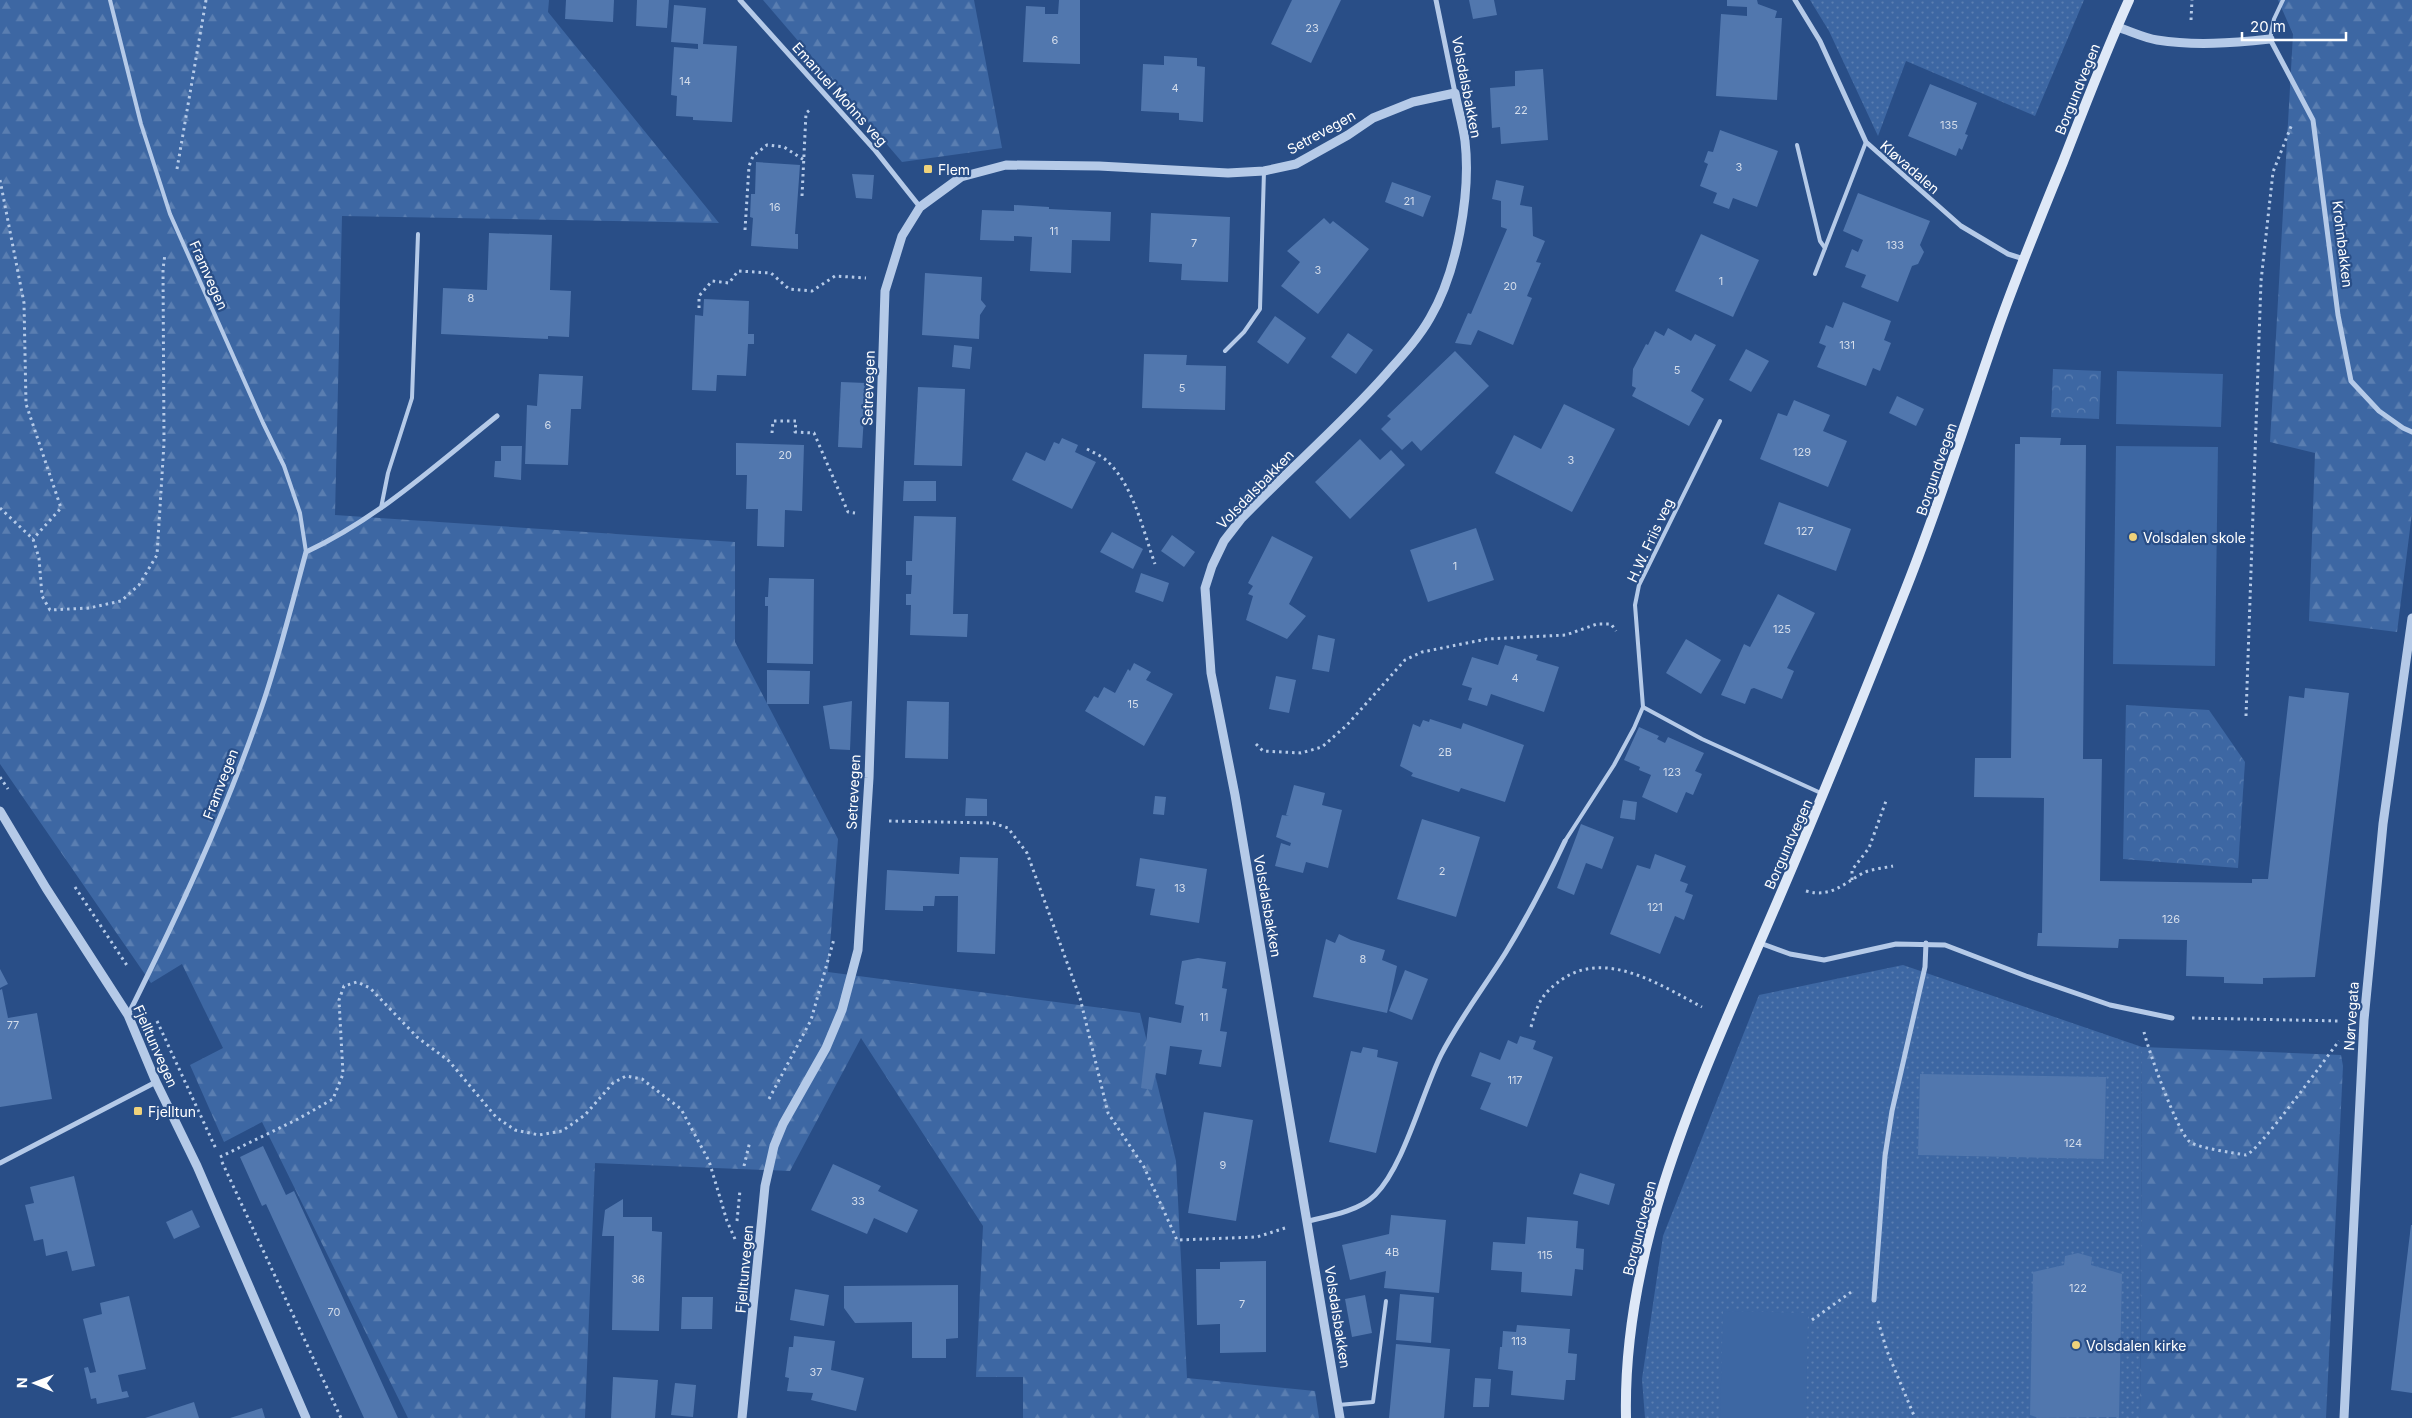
<svg xmlns="http://www.w3.org/2000/svg" width="2412" height="1418" viewBox="0 0 2412 1418" font-family="Inter,sans-serif">
<style>
.grass{fill:url(#grass-dots)}
.forest{fill:url(#forest-firs)}
.park{fill:url(#park-crowns)}
.pitch{fill:#3d67a3}
.building{fill:#5177ae}
.lines{fill:none;stroke-linecap:round;stroke-linejoin:round}
.path{stroke:#b5cae8;stroke-width:3;stroke-dasharray:2.5 4;stroke-linecap:butt}
.service{stroke:#b5cae8;stroke-width:4}
.minor{stroke:#b5cae8;stroke-width:5}
.tertiary{stroke:#b5cae8;stroke-width:9}
.secondary{stroke:#dee8f7;stroke-width:10}
.poi-dot{fill:#efd27b;stroke:#294e87;stroke-width:2}
.labels{text-anchor:middle;dominant-baseline:central;stroke-width:4.5;stroke-linejoin:round;paint-order:stroke}
.number-label{font-size:11px;fill:#d4ddeb}
.street-label{font-size:14px;fill:#fff;stroke:#294e87}
.poi-label{font-size:14px;fill:#fff;stroke:#294e87;text-anchor:start}
</style>
<defs>
<pattern id="grass-dots" width="8" height="8" patternUnits="userSpaceOnUse" patternTransform="scale(1.25)"><rect width="8" height="8" fill="#3d67a3"/><path d="M2 2h.1M6 6h.1" fill="none" stroke="#5a7eb1" stroke-width="1.8" stroke-linecap="round"/></pattern>
<pattern id="forest-firs" width="22" height="20" patternUnits="userSpaceOnUse" patternTransform="scale(1.25)"><rect width="22" height="20" fill="#3d67a3"/><path d="M5 1l3.5 6h-7zM16 11l3.5 6h-7z" fill="#5a7eb1"/></pattern>
<pattern id="park-crowns" width="20" height="18" patternUnits="userSpaceOnUse" patternTransform="scale(1.25)"><rect width="20" height="18" fill="#3d67a3"/><path d="M2 6a3 3 0 1 1 6 0M12 15a3 3 0 1 1 6 0" fill="none" stroke="#5a7eb1"/></pattern>
</defs>
<rect width="100%" height="100%" fill="#294e87"/>
<g class="grass">
<path d="M1810 0H2084L2035 116 1906 61 1878 136 1829 31Z"/>
<path d="M1903 965 2142 1047 2140 1418H1645L1642 1379 1663 1236 1759 995Z"/>
</g>
<g class="forest">
<path d="M0 0H549L548 12 719 223 342 216 335 515 735 542V642L838 839 828 972 1140 1013 1176 1161 1187 1378 1315 1391 1319 1418H1023V1377H976L983 1226 861 1038 790 1171 595 1163 585 1418H408L262 1122 224 1142 190 1065 223 1048 182 964 151 983 0 764Z"/>
<path d="M763 0H974L1002 148 902 162Z"/>
<path d="M2278 0H2412V513L2397 632 2309 621 2315 453 2270 442 2293 34Z"/>
<path d="M2142 1047 2341 1055 2343 1066 2326 1418H2140Z"/>
</g>
<g class="park">
<path d="M2053 369 2101 371 2099 419 2051 417Z"/>
<path d="M2126 705 2209 710 2245 762 2238 868 2123 859Z"/>
</g>
<g class="pitch">
<path d="M2117 371 2223 374 2221 427 2116 424Z"/>
<path d="M2116 446 2218 447 2215 666 2113 664Z"/>
<path d="M1723 1311 1808 1313 1806 1418H1720Z"/>
</g>
<g class="building">
<path d="M566 0H614L613 22 565 19Z"/>
<path d="M637 0H669L667 28 636 26Z"/>
<path d="M1059 0H1080V64L1023 62 1026 6 1045 7V14H1058Z"/>
<path d="M1292 0H1341L1311 63 1271 44Z"/>
<path d="M1469 0H1494L1497 15 1473 19Z"/>
<path d="M1727 0H1757L1758 4 1777 11 1775 18H1782L1777 100 1716 96 1721 14 1747 16V7L1727 6Z"/>
<path d="M674 5 706 8 703 44 737 46 732 122 693 120V117L676 116 677 96 671 95 674 47 698 49V44L671 42Z"/>
<path d="M1164 56 1197 58V66L1205 67 1203 122 1179 120V113L1141 111 1143 64 1164 65Z"/>
<path d="M1543 69 1548 140 1501 144 1500 127 1492 128 1490 88 1515 86V71Z"/>
<path d="M1930 84 1977 103 1965 134 1968 135 1962 150 1959 148 1956 156 1908 136Z"/>
<path d="M1720 130 1778 151 1757 207 1733 198 1729 209 1713 203 1717 193 1700 186 1708 164 1704 162 1708 151 1713 152Z"/>
<path d="M756 162 800 165 795 234H798V249L751 246 753 218 750 217 751 194H755Z"/>
<path d="M852 174 874 175 872 199 856 198Z"/>
<path d="M1496 180 1524 186 1520 205 1532 207 1533 236 1545 241 1536 262 1541 263 1527 296 1532 298 1513 345 1478 330 1471 345 1455 343 1468 313 1471 314 1507 229 1501 227V201L1492 199Z"/>
<path d="M1392 182 1431 196 1423 217 1385 202Z"/>
<path d="M1858 193 1930 221 1920 245 1924 252 1918 264 1912 266 1898 302 1861 287 1866 275 1845 267 1852 249 1858 252 1863 240 1843 231Z"/>
<path d="M1014 205 1049 207V209L1111 212 1110 241 1072 240 1071 273 1030 271 1032 237 1014 236V241L980 240 982 210 1014 211Z"/>
<path d="M1151 213 1230 217 1228 282 1181 280 1182 264 1149 262Z"/>
<path d="M1324 218 1330 224 1333 221 1369 249 1318 314 1281 286 1300 262 1287 251Z"/>
<path d="M489 233 552 235 550 290 571 291 569 337 548 336V339L441 334 443 288 487 290Z"/>
<path d="M1701 234 1759 260 1733 317 1675 291Z"/>
<path d="M925 273 982 277 981 300 986 306 980 315 979 339 922 335Z"/>
<path d="M704 299 749 301 748 334H754V344H748L746 376 717 375 716 391 692 390 695 315 703 316Z"/>
<path d="M1843 302 1891 321 1884 340 1891 343 1880 371 1873 368 1866 386 1817 367 1826 346 1819 343 1826 325 1833 328Z"/>
<path d="M1275 316 1306 338 1288 364 1257 342Z"/>
<path d="M1668 328 1691 341 1695 334 1716 345 1691 391 1704 399 1689 426 1632 396 1636 388 1632 386 1633 369 1646 344 1648 345 1655 331 1664 336Z"/>
<path d="M1348 333 1373 350 1356 374 1331 357Z"/>
<path d="M954 345 972 347 970 369 952 367Z"/>
<path d="M1746 349 1769 361 1751 392 1729 380Z"/>
<path d="M1455 351 1489 386 1421 451 1412 441 1402 450 1381 429 1391 419 1387 416Z"/>
<path d="M1144 354 1187 355 1186 365 1226 366 1225 410 1142 408Z"/>
<path d="M539 374 583 376 581 409H571L568 465 525 464 527 405 537 406Z"/>
<path d="M841 382 866 383 862 448 838 447Z"/>
<path d="M918 387 965 389 962 466 914 465Z"/>
<path d="M1897 396 1924 409 1916 426 1889 413Z"/>
<path d="M1794 400 1830 415 1823 431 1847 441 1828 487 1760 459 1778 413 1787 416Z"/>
<path d="M1564 404 1615 429 1572 512 1495 473 1514 435 1541 449Z"/>
<path d="M2020 437 2061 438 2060 445H2086L2083 759H2102L2100 881 2252 883V879H2268L2289 696 2304 698 2305 688 2349 693 2315 977 2263 978V984L2224 983V977L2186 976 2187 940 2119 939 2118 948 2037 946 2038 933H2042L2044 798 1974 797 1975 758H2011L2015 444H2020Z"/>
<path d="M1062 438 1078 445 1075 452 1096 462 1072 509 1012 480 1026 452 1045 461 1054 442 1059 444Z"/>
<path d="M1360 439 1380 460 1391 450 1405 465 1350 519 1315 482Z"/>
<path d="M736 443 804 445 802 511 785 510 784 547 757 546 758 509H746L747 475H736Z"/>
<path d="M501 446H522L521 480 494 477 495 461H501Z"/>
<path d="M904 481H936V501H903Z"/>
<path d="M1779 502 1851 529 1836 571 1764 544Z"/>
<path d="M914 516 956 517 953 614H968L967 637 910 635 911 605H906V594H911L912 575H906V561H912Z"/>
<path d="M1476 528 1494 580 1428 602 1410 550Z"/>
<path d="M1112 532 1143 549 1133 569 1100 552Z"/>
<path d="M1172 535 1195 552 1184 567 1161 551Z"/>
<path d="M1272 536 1313 557 1289 604 1306 616 1287 639 1246 620 1253 596 1248 594 1253 586 1248 583Z"/>
<path d="M1141 573 1169 583 1163 602 1135 592Z"/>
<path d="M769 578 814 579 813 664 767 663 768 606H765V597H768Z"/>
<path d="M1778 594 1815 613 1787 668 1794 671 1782 699 1754 688 1751 689 1745 704 1721 695 1744 644 1750 647Z"/>
<path d="M1318 635 1335 639 1329 672 1312 669Z"/>
<path d="M1686 639 1721 660 1701 694 1666 673Z"/>
<path d="M1505 645 1538 655 1536 660 1559 667 1544 712 1491 694 1487 706 1468 700 1472 688 1462 685 1472 657 1498 665Z"/>
<path d="M1134 663 1151 672 1146 680 1173 694 1144 746 1085 711 1094 696 1098 698 1104 687 1115 693 1128 669 1130 671Z"/>
<path d="M767 670 810 671 809 704H767Z"/>
<path d="M1276 676 1296 680 1289 713 1269 709Z"/>
<path d="M852 701 850 750 830 749 823 706Z"/>
<path d="M907 701 949 702 948 759 905 758Z"/>
<path d="M1430 719 1461 729 1463 723 1524 745 1505 802 1461 788 1459 792 1411 776 1413 773 1400 766 1413 724 1420 727 1423 720 1429 722Z"/>
<path d="M1639 727 1659 736 1657 739 1665 743 1668 737 1704 753 1695 771 1702 774 1693 795 1686 792 1677 813 1642 797 1651 775 1639 770 1640 767 1624 760Z"/>
<path d="M1294 785 1325 793 1322 805 1342 810 1328 868 1306 862 1303 873 1275 866 1281 843 1290 846 1291 843 1276 837 1282 815 1289 816 1286 815Z"/>
<path d="M1155 796 1166 797 1164 815 1153 814Z"/>
<path d="M966 798 987 799V816H965Z"/>
<path d="M1623 800 1637 802 1635 820 1620 818Z"/>
<path d="M1422 819 1480 837 1456 917 1397 899Z"/>
<path d="M1581 824 1614 837 1602 869 1586 863 1574 895 1557 888Z"/>
<path d="M1655 854 1686 866 1680 881 1688 884 1685 892 1693 895 1684 920 1675 916 1660 954 1610 934 1637 865 1650 869Z"/>
<path d="M960 857 998 858 995 954 957 952 958 896H935L934 906H923V911L885 910 887 870 959 874Z"/>
<path d="M1140 858 1207 869 1199 923 1150 915 1155 889 1136 886Z"/>
<path d="M1339 934 1351 940 1385 950 1382 960 1397 966 1387 1013 1313 997 1326 939 1335 943Z"/>
<path d="M1198 958 1226 962 1222 988 1227 989 1220 1031 1227 1032 1221 1067 1199 1064 1202 1050 1170 1046 1166 1075 1156 1073 1152 1090 1141 1088 1149 1017 1181 1023 1184 1006 1175 1004 1182 961Z"/>
<path d="M0 969 8 984 0 988Z"/>
<path d="M1405 970 1428 979 1412 1020 1389 1011Z"/>
<path d="M2 989 8 1018 37 1013 52 1099 0 1107V990Z"/>
<path d="M1520 1036 1536 1041 1533 1049 1553 1057 1527 1127 1480 1109 1491 1083 1471 1076 1480 1052 1500 1060 1508 1040 1517 1044Z"/>
<path d="M1363 1047 1378 1050 1377 1057 1398 1062 1376 1153 1329 1142 1351 1051 1361 1053Z"/>
<path d="M1920 1074 2106 1077 2104 1159 1918 1155Z"/>
<path d="M1204 1112 1253 1120 1236 1221 1188 1213Z"/>
<path d="M263 1146 286 1195 294 1191 398 1418H364L266 1204 262 1206 240 1157Z"/>
<path d="M833 1164 881 1186 878 1191 918 1210 907 1233 874 1218 867 1234 811 1210Z"/>
<path d="M1580 1173 1615 1184 1609 1205 1573 1194Z"/>
<path d="M74 1176 95 1266 72 1271 67 1251 46 1256 43 1239 34 1241 25 1205 34 1203 30 1187Z"/>
<path d="M623 1199V1217H652V1231L662 1232 659 1331 612 1330 614 1236H602L605 1210Z"/>
<path d="M192 1210 200 1227 174 1239 166 1222Z"/>
<path d="M1391 1215 1446 1220 1439 1293 1384 1288 1386 1271 1350 1280 1342 1245 1389 1234Z"/>
<path d="M1527 1217 1578 1221 1576 1248 1584 1249 1583 1270 1575 1269 1572 1296 1521 1292 1522 1272 1491 1270 1493 1242 1525 1244Z"/>
<path d="M2411 1225H2412V1393L2391 1390Z"/>
<path d="M2078 1253 2092 1257 2091 1265 2122 1274 2119 1417 2039 1418 2030 1415 2033 1272 2064 1265 2065 1256Z"/>
<path d="M1266 1261V1352L1220 1353V1324L1197 1325 1196 1269H1220V1262Z"/>
<path d="M958 1285V1338L946 1339V1358H912V1322L855 1323 844 1308V1286Z"/>
<path d="M795 1289 829 1295 824 1326 790 1320Z"/>
<path d="M1400 1294 1434 1297 1431 1343 1396 1340Z"/>
<path d="M1365 1295 1372 1333 1352 1337 1345 1299Z"/>
<path d="M129 1296 146 1369 118 1375 122 1392 127 1391 129 1397 97 1404 96 1398 91 1399 84 1368 88 1367 90 1373 96 1372 83 1319 102 1314 100 1303Z"/>
<path d="M682 1297H713L712 1329H681Z"/>
<path d="M1517 1325 1570 1329 1568 1353 1577 1354 1575 1380H1566L1564 1400 1511 1395 1513 1371 1498 1369 1500 1347H1502L1503 1331 1516 1332Z"/>
<path d="M794 1336 835 1341 831 1370 864 1378 856 1411 811 1400 813 1393 787 1391 789 1378 785 1377 789 1347H793Z"/>
<path d="M1396 1344 1450 1349 1444 1418H1389Z"/>
<path d="M613 1377 658 1380 655 1418H611Z"/>
<path d="M1475 1378 1491 1379 1489 1407H1473Z"/>
<path d="M675 1383 696 1385 693 1417 671 1415Z"/>
<path d="M194 1402 199 1418H145Z"/>
<path d="M262 1408 265 1418H230Z"/>
</g>
<g class="lines">
<g class="path">
<path d="M2191 20 2192 0"/>
<path d="M177 169 206 0"/>
<path d="M0 180 24 303 26 404 61 508 33 539"/>
<path d="M802 196 806 113 811 109"/>
<path d="M745 230 749 166 753 156 767 145 784 147 804 160"/>
<path d="M699 308V296L712 281 729 283 738 271 771 273 789 289 812 291 835 276 866 278"/>
<path d="M772 433 773 421H796L795 432 814 433 848 512 855 513"/>
<path d="M1087 449C1094 453 1102 456 1107 461 1134 486 1143 531 1155 564"/>
<path d="M0 508 33 539 39 558 42 596 50 610 89 608 121 601 139 585 157 555 164 443 163 269 165 254"/>
<path d="M2246 716 2261 281 2273 172 2292 124"/>
<path d="M1256 744 1263 751 1301 753 1322 747 1347 725 1405 660 1422 652 1487 639 1566 635 1597 624H1611L1616 631"/>
<path d="M0 777 8 789"/>
<path d="M889 821 993 823 1008 828 1027 853 1080 998 1108 1113 1144 1167 1177 1240 1257 1237 1285 1228"/>
<path d="M1852 880V870L1869 848 1886 801"/>
<path d="M75 887 128 967"/>
<path d="M1806 891C1831 898 1843 884 1863 873 1871 869 1884 868 1893 866"/>
<path d="M2192 1018 2341 1021"/>
<path d="M157 1021 216 1149"/>
<path d="M1531 1027C1538 1002 1542 993 1564 978 1608 950 1662 986 1702 1007"/>
<path d="M2144 1032C2148 1049 2178 1134 2190 1142 2198 1148 2234 1153 2246 1155 2258 1152 2326 1058 2339 1041"/>
<path d="M769 1099 811 1020 834 939"/>
<path d="M220 1157 298 1119 333 1099 343 1074 339 1000 344 986 357 982 370 988 417 1037 449 1061 496 1117 515 1130 539 1135 562 1131 585 1115 613 1083 626 1076 642 1079 681 1109 709 1161 727 1221 735 1239"/>
<path d="M222 1162 341 1418"/>
<path d="M744 1166 750 1141"/>
<path d="M737 1221 740 1190"/>
<path d="M1812 1320 1854 1290"/>
<path d="M1878 1321 1887 1351 1915 1418"/>
</g>
<g class="service">
<path d="M110 0 141 124 170 214 263 423 284 466 300 513 306 552"/>
<path d="M2270 39 2274 19 2283 0"/>
<path d="M1797 145 1820 241 1825 248"/>
<path d="M1815 274 1866 142"/>
<path d="M1225 351 1244 332 1260 309 1264 171"/>
<path d="M381 508 388 473 412 398 418 234"/>
<path d="M1643 707 1702 739 1823 794"/>
<path d="M1565 841 1614 765 1634 728 1643 707 1635 605 1639 585 1720 421"/>
<path d="M1338 1405 1373 1402 1386 1301"/>
</g>
<g class="minor">
<path d="M740 0 874 149 920 207"/>
<path d="M1436 0 1455 93"/>
<path d="M1795 0 1820 41 1866 142 1961 226 2008 254 2024 259"/>
<path d="M2270 39 2313 120 2338 315 2351 381 2379 411 2403 428 2412 432"/>
<path d="M1760 943 1790 954 1824 960 1896 944 1945 945 2026 976 2110 1005 2172 1018"/>
<path d="M128 1015C178 915 225 814 261 709 279 657 292 604 306 552 377 519 436 465 497 416"/>
<path d="M0 1163 156 1082"/>
<path d="M1308 1221C1330 1216 1359 1211 1375 1195 1404 1166 1422 1093 1441 1055 1460 1018 1485 986 1506 952 1528 916 1547 879 1565 841"/>
<path d="M1874 1300 1885 1156 1892 1111 1925 967 1926 943"/>
</g>
<g class="tertiary">
<path d="M2117 27C2130 31 2144 38 2157 40 2195 46 2232 43 2270 39"/>
<path d="M0 811 46 888 128 1015 156 1082 197 1166 306 1418"/>
<path d="M742 1418 765 1186 774 1146 783 1124 826 1048 842 1010 858 950 869 778 885 291 902 236 920 207 961 177 1006 165 1099 166 1228 173 1264 171 1296 164 1348 135 1373 118 1413 102 1455 93C1458 109 1463 125 1465 141 1471 194 1457 272 1430 318 1418 339 1402 356 1386 374 1341 425 1288 470 1241 519L1224 541 1212 566 1205 588 1211 673 1235 795 1340 1418"/>
<path d="M2344 1418 2364 1020 2383 824 2412 618"/>
</g>
<path class="secondary" d="M1626 1418C1622 1235 1709 1062 1779 898 1822 798 1863 697 1903 596 1938 509 1966 420 1997 331 2017 274 2040 218 2063 162 2084 108 2105 53 2129 0"/>
</g>
<g class="poi-dot">
<rect x="923" y="164" width="10" height="10" rx="2.5"/>
<circle cx="2133" cy="537" r="5"/>
<rect x="133" y="1106" width="10" height="10" rx="2.5"/>
<circle cx="2076" cy="1345" r="5"/>
</g>
<g class="labels">
<g class="number-label">
<text x="1312" y="28">23</text>
<text x="1055" y="40">6</text>
<text x="685" y="81">14</text>
<text x="1175" y="88">4</text>
<text x="1521" y="110">22</text>
<text x="1949" y="125">135</text>
<text x="1739" y="167">3</text>
<text x="1409" y="201">21</text>
<text x="775" y="207">16</text>
<text x="1054" y="231">11</text>
<text x="1194" y="243">7</text>
<text x="1895" y="245">133</text>
<text x="1318" y="270">3</text>
<text x="1721" y="281">1</text>
<text x="1510" y="286">20</text>
<text x="471" y="298">8</text>
<text x="1847" y="345">131</text>
<text x="1677" y="370">5</text>
<text x="1182" y="388">5</text>
<text x="548" y="425">6</text>
<text x="1802" y="452">129</text>
<text x="785" y="455">20</text>
<text x="1571" y="460">3</text>
<text x="1805" y="531">127</text>
<text x="1455" y="566">1</text>
<text x="1782" y="629">125</text>
<text x="1515" y="678">4</text>
<text x="1133" y="704">15</text>
<text x="1445" y="752">2B</text>
<text x="1672" y="772">123</text>
<text x="1442" y="871">2</text>
<text x="1180" y="888">13</text>
<text x="1655" y="907">121</text>
<text x="2171" y="919">126</text>
<text x="1363" y="959">8</text>
<text x="1204" y="1017">11</text>
<text x="13" y="1025">77</text>
<text x="1515" y="1080">117</text>
<text x="2073" y="1143">124</text>
<text x="1223" y="1165">9</text>
<text x="858" y="1201">33</text>
<text x="1392" y="1252">4B</text>
<text x="1545" y="1255">115</text>
<text x="638" y="1279">36</text>
<text x="2078" y="1288">122</text>
<text x="1242" y="1304">7</text>
<text x="334" y="1312">70</text>
<text x="1519" y="1341">113</text>
<text x="816" y="1372">37</text>
</g>
<g class="street-label">
<text transform="translate(1467 87) rotate(79)">Volsdalsbakken</text>
<text transform="translate(2077 89) rotate(-68)">Borgundvegen</text>
<text transform="translate(840 94) rotate(48)">Emanuel Mohns veg</text>
<text transform="translate(1321 132) rotate(-29)">Setrevegen</text>
<text transform="translate(1910 167) rotate(41)">Kløvadalen</text>
<text transform="translate(2343 244) rotate(83)">Krohnbakken</text>
<text transform="translate(209 275) rotate(66)">Framvegen</text>
<text transform="translate(868 388) rotate(-88)">Setrevegen</text>
<text transform="translate(1936 469) rotate(-71)">Borgundvegen</text>
<text transform="translate(1255 489) rotate(-46)">Volsdalsbakken</text>
<text transform="translate(1650 540) rotate(-65)">H.W. Friis veg</text>
<text transform="translate(220 784) rotate(-69)">Framvegen</text>
<text transform="translate(853 792) rotate(-87)">Setrevegen</text>
<text transform="translate(1788 844) rotate(-66)">Borgundvegen</text>
<text transform="translate(1268 906) rotate(80)">Volsdalsbakken</text>
<text transform="translate(2351 1016) rotate(-86)">Nørvegata</text>
<text transform="translate(156 1046) rotate(66)">Fjelltunvegen</text>
<text transform="translate(1639 1228) rotate(-76)">Borgundvegen</text>
<text transform="translate(744 1269) rotate(-85)">Fjelltunvegen</text>
<text transform="translate(1338 1317) rotate(81)">Volsdalsbakken</text>
</g>
<g class="poi-label">
<text x="938" y="169">Flem</text>
<text x="2143" y="537">Volsdalen skole</text>
<text x="148" y="1111">Fjelltun</text>
<text x="2086" y="1345">Volsdalen kirke</text>
</g>
</g>
<g transform="translate(35 1383) rotate(271)" stroke="#294e87" stroke-width="4" paint-order="stroke">
<path d="M0-4L9 19L0 12L-9 19Z" fill="#ffffff"/>
<text y="-8" font-size="14" font-weight="bold" text-anchor="middle" fill="#ffffff">N</text>
</g>
<path d="M2242 32v8h104v-8" fill="none" stroke="#ffffff" stroke-width="2.5"/>
<text x="2250" y="32" font-size="15" fill="#ffffff" stroke="#294e87" stroke-width="4" paint-order="stroke">20 m</text>
</svg>
